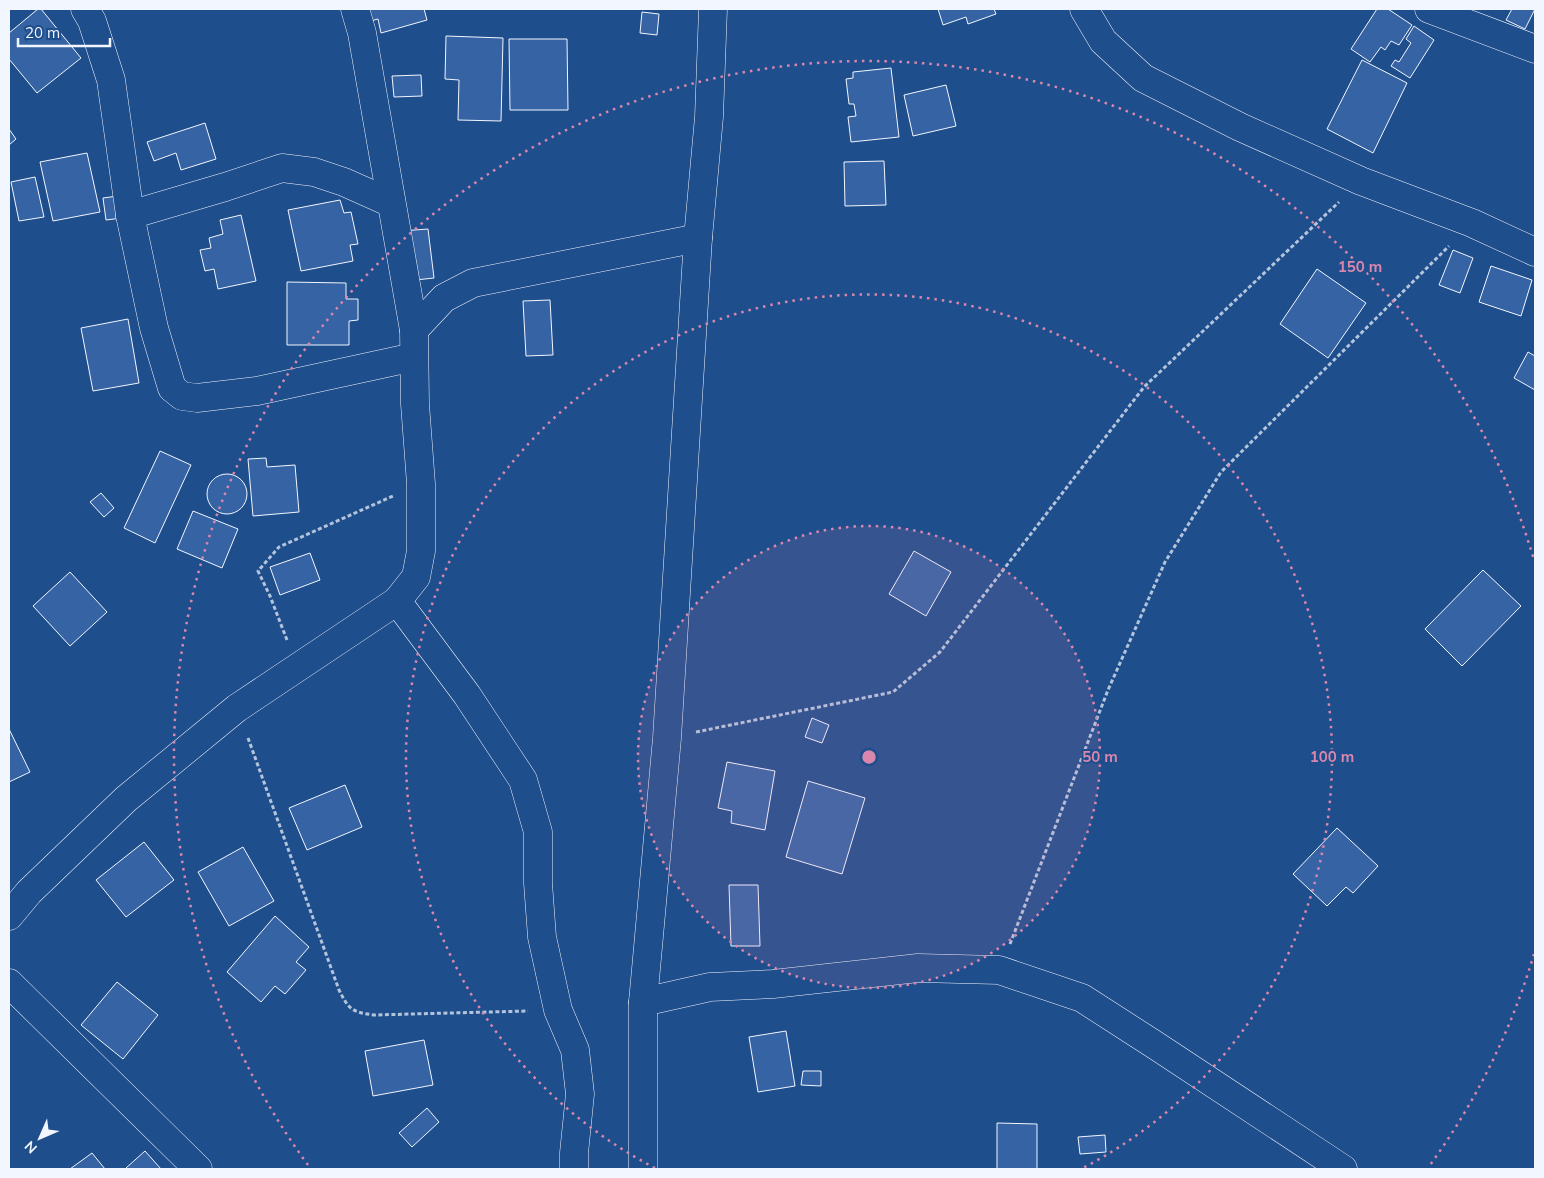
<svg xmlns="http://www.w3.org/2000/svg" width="1544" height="1178" viewBox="0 0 1544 1178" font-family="Mulish,sans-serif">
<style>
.building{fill:#3563a3;stroke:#f2f6ff}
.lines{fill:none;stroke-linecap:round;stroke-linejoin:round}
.minor-casing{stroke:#f2f6ff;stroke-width:29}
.tertiary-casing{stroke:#f2f6ff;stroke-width:29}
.path{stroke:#b3c4dc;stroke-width:3;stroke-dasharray:4 2.5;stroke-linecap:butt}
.minor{stroke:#1f4e8c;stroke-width:28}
.tertiary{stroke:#1f4e8c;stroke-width:28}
.ring{fill:none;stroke:#da87ad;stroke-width:2.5;stroke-dasharray:2.5 5}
.centre{fill:#da87ad;stroke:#1f4e8c;stroke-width:2.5}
.ring-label{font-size:15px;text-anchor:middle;font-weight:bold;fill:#da87ad;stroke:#1f4e8c;stroke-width:4;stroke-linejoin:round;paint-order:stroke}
</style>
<rect width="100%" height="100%" fill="#1f4e8c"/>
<g class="building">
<path d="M38 9H41L81 58 37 93 9 59V33Z"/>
<path d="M363 9H424L427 20 381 33 378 19 367 22Z"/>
<path d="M938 9H994L996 14 968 24 966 17 943 25Z"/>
<path d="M1377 9H1388L1412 25 1399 45 1391 41 1385 50 1381 47 1370 62 1351 49Z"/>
<path d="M1512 9H1535L1525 29 1506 20Z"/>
<path d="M642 12 659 14 657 35 640 33Z"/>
<path d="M1414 26 1434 40 1410 78 1391 66 1395 60 1399 62 1411 43 1406 39Z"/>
<path d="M446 36 503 38 501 121 458 120 459 80 445 79Z"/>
<path d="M509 39H567L568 110H510Z"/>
<path d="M1362 60 1407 83 1373 153 1327 129Z"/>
<path d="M891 68 899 137 851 142 848 117 856 116 854 104H849L846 79 853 78V72Z"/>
<path d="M421 75 422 96 394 97 392 76Z"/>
<path d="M946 85 956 126 913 136 904 95Z"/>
<path d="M205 123 216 159 181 170 176 153 154 161 147 142Z"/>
<path d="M9 129 16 139 9 145Z"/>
<path d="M87 153 100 212 53 221 40 162Z"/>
<path d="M884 161 886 205 845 206 844 162Z"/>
<path d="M35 177 44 217 19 221 11 182Z"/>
<path d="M118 196 122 218 106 220 103 198Z"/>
<path d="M340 200 344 213 351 212 358 244 350 245 353 261 301 271 288 210Z"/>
<path d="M241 215 256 281 218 289 214 269 205 271 200 250 211 248 209 238 223 234 220 220Z"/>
<path d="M428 229 434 278 406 281 401 231Z"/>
<path d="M1453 250 1473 258 1460 293 1439 285Z"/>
<path d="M1491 266 1532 280 1521 316 1479 302Z"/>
<path d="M1317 269 1366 303 1328 358 1280 324Z"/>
<path d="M287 282 346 283V299H358V320L349 321V345H287Z"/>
<path d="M550 300 553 355 526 356 523 301Z"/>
<path d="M128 319 139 383 93 391 81 328Z"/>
<path d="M1528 352 1535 356V390L1514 378Z"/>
<path d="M160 451 191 465 155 543 124 528Z"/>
<path d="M266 458 267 467 295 465 299 512 253 516 248 459Z"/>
<circle cx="227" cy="494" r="20"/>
<path d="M101 493 114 508 104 517 90 502Z"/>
<path d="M193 511 238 529 222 568 177 549Z"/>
<path d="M914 551 951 572 926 616 889 594Z"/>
<path d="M310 553 320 580 280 595 270 567Z"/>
<path d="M1483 570 1521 606 1462 666 1425 629Z"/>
<path d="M70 572 107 612 70 646 33 606Z"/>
<path d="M812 718 829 725 822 743 805 737Z"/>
<path d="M9 729 30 772 9 782Z"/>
<path d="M727 762 775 771 765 830 731 823 732 811 718 808Z"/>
<path d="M808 781 865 798 842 874 786 857Z"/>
<path d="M345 785 362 827 307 850 289 808Z"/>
<path d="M1337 828 1378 866 1353 893 1346 887 1327 906 1293 874Z"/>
<path d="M144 842 174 880 126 917 96 880Z"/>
<path d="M243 847 274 901 229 926 198 872Z"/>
<path d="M729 885H758L760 946H731Z"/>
<path d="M275 916 309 947 296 962 306 970 285 994 275 986 261 1002 227 972Z"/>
<path d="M117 982 158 1015 123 1059 81 1025Z"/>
<path d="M786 1031 795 1086 758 1092 749 1037Z"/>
<path d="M424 1040 433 1085 373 1096 365 1051Z"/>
<path d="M803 1071H821V1086L801 1085Z"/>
<path d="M427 1108 439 1122 412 1147 399 1133Z"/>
<path d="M997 1123 1037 1124V1169H997Z"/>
<path d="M1105 1135 1106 1152 1080 1154 1078 1137Z"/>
<path d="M145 1151 161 1169H127L126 1168Z"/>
<path d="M92 1153 105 1169H70Z"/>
</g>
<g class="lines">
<defs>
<g id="minor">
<path d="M85 9 92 21 111 80 130 215 154 328 172 388 182 396 197 398 257 391 414 357"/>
<path d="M355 9 362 33 414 330"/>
<path d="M1084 9 1103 41 1143 78 1240 127 1361 181 1472 223 1535 252"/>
<path d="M1429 9 1535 49"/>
<path d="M130 215 225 187 282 168 314 172 344 182 391 203"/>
<path d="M397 601 467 695 523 780 538 832V883L542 937 558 1010 575 1050 580 1094 574 1153V1169"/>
<path d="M9 916 29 892 126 799 237 708 397 601 416 577 421 551V484L415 404 414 330 444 298 473 283 698 238"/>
<path d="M9 983 198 1169"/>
<path d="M643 1002 710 987 773 984 918 968 999 970 1082 998 1155 1045 1343 1169"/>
</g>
<path id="tertiary" d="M643 1169V1002L667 738 698 238 709 117 713 9"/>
</defs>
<use href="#minor" class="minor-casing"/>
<use href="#tertiary" class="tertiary-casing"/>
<g class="path">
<path d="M287 640 270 596 258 571 279 547 393 496"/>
<path d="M696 732 893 692 940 652 1144 387 1339 202"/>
<path d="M248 738 339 990C349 1010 352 1012 374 1015L528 1011"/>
<path d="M1010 944 1108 690 1165 562 1221 472 1449 246"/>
</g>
<use href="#minor" class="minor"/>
<use href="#tertiary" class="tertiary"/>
</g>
<circle cx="869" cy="757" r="231" fill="#da87ad" fill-opacity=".12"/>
<g class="ring">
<circle cx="869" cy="757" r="231"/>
<path d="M655 1168A463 463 0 1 1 1083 1168"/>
<path d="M1534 954A694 694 0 0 1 1430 1165M308 1165A694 694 0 1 1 1534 560"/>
</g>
<circle cx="869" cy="757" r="8" class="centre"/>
<g class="ring-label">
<text x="1360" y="272">150 m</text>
<text x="1100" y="762">50 m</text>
<text x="1332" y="762">100 m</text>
</g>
<rect width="1544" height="1178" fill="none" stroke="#f2f6ff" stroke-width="20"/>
<g transform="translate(40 1138) rotate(225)" stroke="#1f4e8c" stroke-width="4" paint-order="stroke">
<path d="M0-4L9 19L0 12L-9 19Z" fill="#f2f6ff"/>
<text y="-8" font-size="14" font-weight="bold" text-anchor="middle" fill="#f2f6ff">N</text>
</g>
<path d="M18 38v8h92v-8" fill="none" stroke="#f2f6ff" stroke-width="2.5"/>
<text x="25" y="38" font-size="15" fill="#f2f6ff" stroke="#1f4e8c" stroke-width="4" paint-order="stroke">20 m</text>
</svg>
